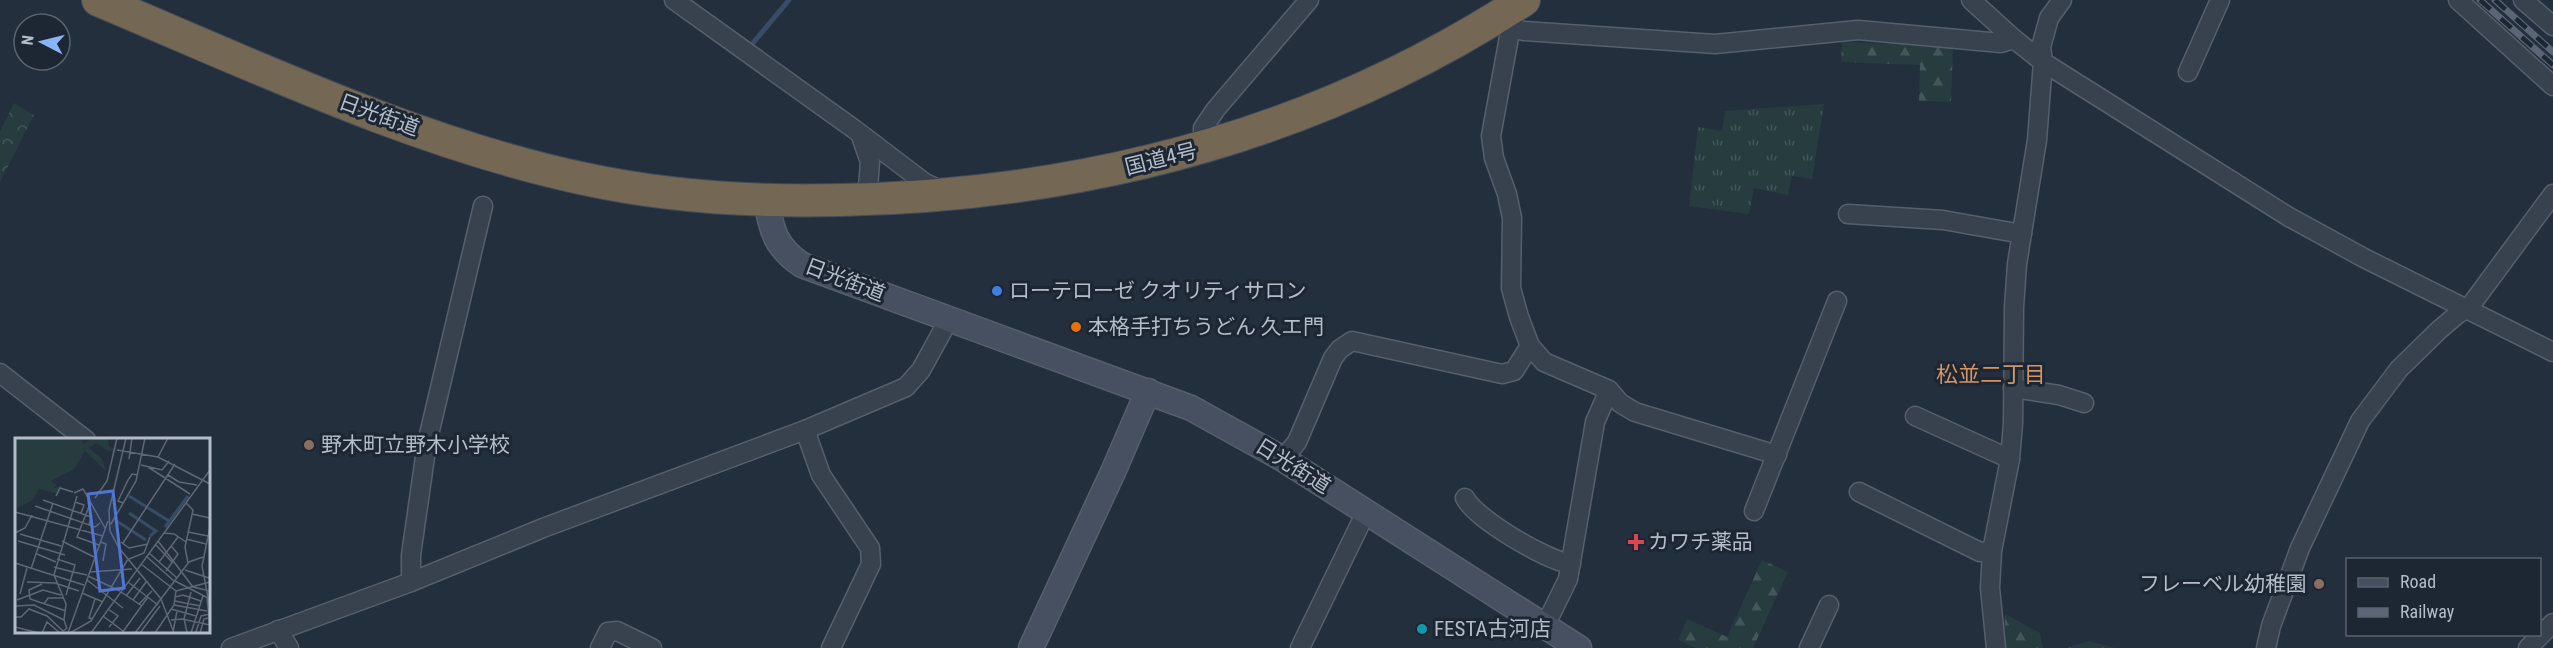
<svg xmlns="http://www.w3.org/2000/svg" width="2553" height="648" viewBox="0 0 2553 648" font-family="'Roboto Condensed','Noto Sans JP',sans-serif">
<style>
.grass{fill:url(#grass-tufts)}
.forest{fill:url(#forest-firs)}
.park{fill:url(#park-crowns)}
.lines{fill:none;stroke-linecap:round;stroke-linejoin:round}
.stream{stroke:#394c67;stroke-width:5}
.street-casing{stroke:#565f6c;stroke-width:21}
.secondary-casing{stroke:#565f6c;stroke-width:27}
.highway-casing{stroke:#434c59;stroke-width:34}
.street{stroke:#38414e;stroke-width:18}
.secondary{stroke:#465061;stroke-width:24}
.highway{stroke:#746855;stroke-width:32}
.rail-casing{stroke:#5a6575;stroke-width:7}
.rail{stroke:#1d2633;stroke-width:4.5;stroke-dasharray:14;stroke-linecap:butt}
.shop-dot{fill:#3f7fe0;stroke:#1d2633;stroke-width:2}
.food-dot{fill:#e8710a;stroke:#1d2633;stroke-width:2}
.education-dot{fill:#8d6e63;stroke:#1d2633;stroke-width:2}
.health-dot{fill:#e0444e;stroke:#1d2633;stroke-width:2}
.culture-dot{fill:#0f9aa8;stroke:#1d2633;stroke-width:2}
.labels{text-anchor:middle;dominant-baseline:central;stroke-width:6;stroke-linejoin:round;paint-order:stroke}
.street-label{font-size:21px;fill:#b4bcc9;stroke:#1d2633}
.poi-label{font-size:21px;fill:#b4bcc9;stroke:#1d2633;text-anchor:start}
.neighbourhood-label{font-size:22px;fill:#d59563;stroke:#1d2633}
.inset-river{fill:none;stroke:#394c67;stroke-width:3}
.inset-road{fill:none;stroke:#5e6776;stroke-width:1.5}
.view{fill:#5274d3;fill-opacity:0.15;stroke:#5274d3;stroke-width:3}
.inset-edge{fill:none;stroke:#b4bcc9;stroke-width:3}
</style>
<defs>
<pattern id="grass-tufts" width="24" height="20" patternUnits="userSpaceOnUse" patternTransform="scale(1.5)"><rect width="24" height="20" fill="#263c3f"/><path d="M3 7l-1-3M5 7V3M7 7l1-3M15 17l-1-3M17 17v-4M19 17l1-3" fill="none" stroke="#435659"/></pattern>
<pattern id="forest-firs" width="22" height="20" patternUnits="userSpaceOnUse" patternTransform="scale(1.5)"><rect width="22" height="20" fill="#263c3f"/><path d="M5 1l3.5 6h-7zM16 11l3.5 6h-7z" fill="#435659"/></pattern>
<pattern id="park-crowns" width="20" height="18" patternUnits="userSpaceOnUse" patternTransform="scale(1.5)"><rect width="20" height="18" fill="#263c3f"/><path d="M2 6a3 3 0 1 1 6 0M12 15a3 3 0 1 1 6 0" fill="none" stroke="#435659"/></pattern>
</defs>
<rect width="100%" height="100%" fill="#242f3e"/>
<path class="grass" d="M1824 104 1812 179 1792 176 1788 195 1754 188 1749 214 1689 206 1698 127 1722 131 1725 111Z"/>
<g class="forest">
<path d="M1842 42 1953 46 1951 102 1919 101 1920 65 1841 62Z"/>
<path d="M1762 560 1788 572 1753 648H1696L1678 640 1687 619 1727 637Z"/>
<path d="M2005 614 2040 633 2043 648H2004Z"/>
<path d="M2089 641 2115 648H2066Z"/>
</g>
<path class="park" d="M14 103 34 115 0 182V131Z"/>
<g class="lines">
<path class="stream" d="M753 43 789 0"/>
<defs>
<g id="street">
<path d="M674 0 854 129 925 183 943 191"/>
<path d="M1971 0 2014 39 2043 62 2289 217 2364 258 2553 352"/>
<path d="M2458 0 2553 86"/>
<path d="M2523 0 2553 26"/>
<path d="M1504 13 1509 27V37L1491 136 1494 158 1507 194 1512 218 1511 288 1519 317 1530 346 1544 362 1609 390 1620 403 1635 412 1777 455"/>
<path d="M1509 27 1524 31 1715 44 1858 30 2001 43 2014 39"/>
<path d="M2188 72 2220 0"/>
<path d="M861 136 870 162 867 200"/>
<path d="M1203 148V128L1216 109 1309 0"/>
<path d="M1848 214 1943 220 2022 234"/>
<path d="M0 373 86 440"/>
<path d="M2013 388 2059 395 2084 403"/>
<path d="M1915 416 2010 459"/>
<path d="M805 430 821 475 870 548 871 564 831 648"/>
<path d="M1283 459 1297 442 1333 358 1340 349 1352 341 1502 374 1514 371 1530 346"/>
<path d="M1859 492 1980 552 1992 551"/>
<path d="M1465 498C1477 520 1546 560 1571 564"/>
<path d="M1754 511 1837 301"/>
<path d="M411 582V555L427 443 483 206"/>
<path d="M1545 626 1568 579 1595 422 1609 390"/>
<path d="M278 630 289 648"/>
<path d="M231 648 411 582 543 528 805 430 906 387 921 370 943 330 947 318"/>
<path d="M600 648 608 632 617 631 652 648"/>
<path d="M1300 648 1366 512"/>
<path d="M1809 648 1829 605"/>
<path d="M1996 648 1990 588 1992 551 2010 459 2013 423 2014 307 2017 264 2037 140 2043 62 2041 47 2049 18 2062 0"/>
<path d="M2266 648 2271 626 2300 548 2360 421 2399 369 2439 330 2459 313 2468 309 2553 194"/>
<path d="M2528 648 2553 623"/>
</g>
<g id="secondary">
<path d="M766 200C772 231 775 247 802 265L1191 408 1283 459 1579 648"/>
<path d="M1031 648 1113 472 1148 391"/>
</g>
<path id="highway" d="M98 0C255 66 419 144 585 179 668 197 755 202 840 200 1085 195 1317 135 1524 0"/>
</defs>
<use href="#street" class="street-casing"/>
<use href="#secondary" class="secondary-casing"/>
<use href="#highway" class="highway-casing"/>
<use href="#street" class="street"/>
<use href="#secondary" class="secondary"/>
<use href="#highway" class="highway"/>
<defs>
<g id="rail">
<path d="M2480 0 2553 65"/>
<path d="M2495 0 2553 52"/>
</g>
</defs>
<use href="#rail" class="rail-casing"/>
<use href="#rail" class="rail"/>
</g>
<circle class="shop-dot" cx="997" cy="291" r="6"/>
<circle class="food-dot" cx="1076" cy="327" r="6"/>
<g class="education-dot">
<circle cx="309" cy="445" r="6"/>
<circle cx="2319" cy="584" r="6"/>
</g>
<path class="health-dot" d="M1633 533h6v6h6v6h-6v6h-6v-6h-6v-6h6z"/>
<circle class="culture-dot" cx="1422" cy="629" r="6"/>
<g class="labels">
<g class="street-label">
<text transform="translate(379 115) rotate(20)">日光街道</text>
<text transform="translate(1161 159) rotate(-14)">国道4号</text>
<text transform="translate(845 280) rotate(21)">日光街道</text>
<text transform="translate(1293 466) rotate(32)">日光街道</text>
</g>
<g class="poi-label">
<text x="1009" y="291">ローテローゼ クオリティサロン</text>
<text x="1088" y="327">本格手打ちうどん 久エ門</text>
<text x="321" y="445">野木町立野木小学校</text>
<text x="1648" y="542">カワチ薬品</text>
<text x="2307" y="584" text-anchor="end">フレーベル幼稚園</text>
<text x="1434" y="629">FESTA古河店</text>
</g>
<g class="neighbourhood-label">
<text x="1991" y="374">松並二丁目</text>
</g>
</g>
<g transform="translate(15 438)">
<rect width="195" height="195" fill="#242f3e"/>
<path d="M0 0H66L69 6 77 0H93L94 9 102 10 101 14 93 13 81 5 74 10 87 21 91 33 70 13 59 31 36 43 42 47 38 50 47 48 43 56 24 51 18 62 2 70Z" fill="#263c3f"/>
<path class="inset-river" d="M114 58 154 83M114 75 141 93 135 98M100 82 131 102M150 89 173 58"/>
<path class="inset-road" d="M111 0 94 72 95 93 104 110 146 161 159 195M102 12 143 19 195 46M143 19 153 0M114 21 117 0M126 27 147 32 154 23M133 29 175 56M153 37 164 44 182 47M59 55 68 51 90 90M41 58 45 50 58 54M80 60 92 43 102 0M28 62 76 79 74 87M60 64 69 67 66 75M108 65 103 63 113 42 117 36 123 37M171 65 178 72 170 109 173 125M75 66 62 99 84 107M20 68 80 89 85 85M0 74 88 98M177 76 195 80M96 86 121 43 130 0M195 89 187 128 195 170M173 94 193 98M0 95 10 90 17 77M149 95 159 96 171 104M5 96 46 108M171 101 191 106M3 103 50 117M47 103 79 119M143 103 178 149 195 153M86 104 91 106 88 123M106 104 114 110 133 106M108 105 160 26M140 106 158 125M134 115 162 140M22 116 41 124M131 118 159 143M114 121 129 115 135 99M144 124 163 99M0 125 69 147M126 126 161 153M39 129 58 134 60 127 42 121M16 131 38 65M170 132 194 140 195 136M151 133 163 116 156 108M74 134 117 131M73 138 105 153M72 142 108 170M160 143 193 160M12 144 40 145 64 153M113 144 143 167M0 146V186M27 146 14 152 15 161 51 173M161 153 195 144M106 154 127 168M67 155 88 164M5 156 12 130M51 157 58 134 72 137M111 158 125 140M160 159 168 157 186 163M192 160 195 190M2 162 28 152 46 157M118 162 131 144M160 163 185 168M29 166 33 160H49M124 166 137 153M159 167 192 173M1 168 19 167 49 182M93 171 103 178 94 189M156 171 181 178M88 178 108 193M0 179H6L14 171 32 178 48 193 52 190M78 181 74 180 80 161M156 182 167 181 195 187M0 189 24 195M52 191 49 182 51 166 39 137 62 58M158 194 162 173M172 194 169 181 176 154M181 194 186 178 195 176M27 195 32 184 45 195M53 195 93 83M55 195 76 183 113 121M76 195 195 32M107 195 133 159M120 195 174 124 188 119M125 195 145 168M140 195 159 167 161 153M176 195 188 158M185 195 189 181 193 180"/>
<path class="view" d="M98 53 109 150 85 153 73 56Z"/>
<rect width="195" height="195" class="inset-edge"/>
</g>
<rect x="2346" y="558" width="195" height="78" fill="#1d2633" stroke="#59626f" stroke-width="1.5"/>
<rect x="2358" y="578" width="30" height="9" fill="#465061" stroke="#59626f" stroke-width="1.5"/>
<text x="2400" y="588" font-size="18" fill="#b4bcc9">Road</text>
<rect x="2358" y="608" width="30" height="9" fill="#5a6575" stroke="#59626f" stroke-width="1.5"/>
<text x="2400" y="618" font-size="18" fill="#b4bcc9">Railway</text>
<g transform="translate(42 42) rotate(277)"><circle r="28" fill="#1d2633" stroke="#59626f" stroke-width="1.5"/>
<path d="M0-4.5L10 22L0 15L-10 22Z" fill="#8ab4f8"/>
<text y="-9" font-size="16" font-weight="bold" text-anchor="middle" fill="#b4bcc9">N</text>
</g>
</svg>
